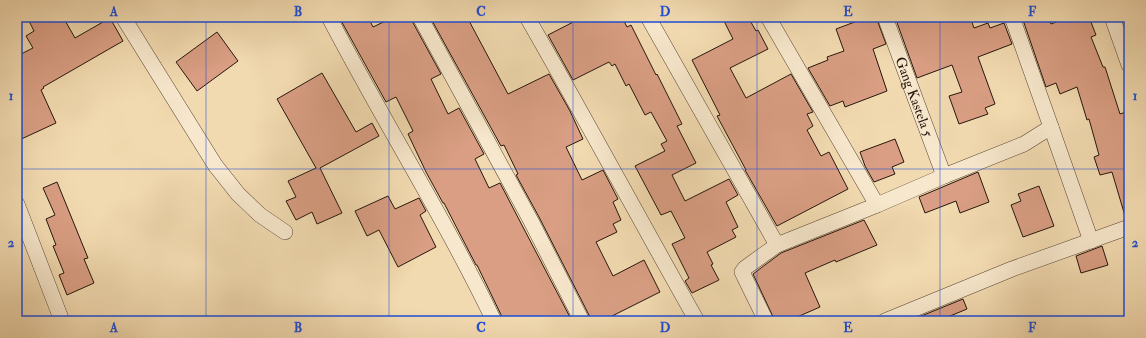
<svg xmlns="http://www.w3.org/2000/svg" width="1146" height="338" viewBox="0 0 1146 338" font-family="'IM FELL Double Pica',serif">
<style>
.building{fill:#d99e83;stroke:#26160c}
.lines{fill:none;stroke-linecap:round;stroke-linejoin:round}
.street-casing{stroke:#594735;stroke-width:16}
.street{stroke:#f7e7cc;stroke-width:15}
.grid{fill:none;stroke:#1d4ed8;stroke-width:1;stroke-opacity:0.55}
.labels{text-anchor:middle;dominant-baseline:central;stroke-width:3;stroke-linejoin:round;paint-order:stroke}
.street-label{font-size:14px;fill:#26160c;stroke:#f7e7cc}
.neatline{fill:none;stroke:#1d4ed8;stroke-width:1.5}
.grid-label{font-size:13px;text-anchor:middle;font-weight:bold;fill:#1d4ed8}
</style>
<rect width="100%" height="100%" fill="#f2dab0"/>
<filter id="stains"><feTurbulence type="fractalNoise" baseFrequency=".005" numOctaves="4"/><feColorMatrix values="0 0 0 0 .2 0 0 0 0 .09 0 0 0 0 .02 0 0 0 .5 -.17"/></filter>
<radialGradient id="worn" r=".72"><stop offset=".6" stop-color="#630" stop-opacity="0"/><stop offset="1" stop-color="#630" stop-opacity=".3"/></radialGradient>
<g class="building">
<path d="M36 17H63L75 38 110 18 123 41 43 87 44 88 41 90 56 123 17 141V56L33 48 26 36 34 31 29 21Z"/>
<path d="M339 17H368L373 27 394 17H411L412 21 441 74 431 79 448 114 459 108 484 154 475 159 489 188 500 183 572 321H504L477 265H476L462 238 444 203H443L426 172 408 134 413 131 396 97 386 102Z"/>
<path d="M430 17H467L508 94 549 74 570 111 583 139 566 147 582 180 603 170 618 199 613 202 621 220 613 224 617 232 596 242 613 276 644 260 660 292 602 321H591L590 317 539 217 516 175 518 174 504 145 501 146Z"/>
<path d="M583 17H622L627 27 631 25 656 75 657 74 682 124 677 126 696 163 672 175 685 201 729 179 738 195 726 202 738 227 732 230 736 237 707 252 713 264 711 265 719 280 692 293 685 281 689 278 672 244 685 238 671 211 661 215 635 166 665 151 661 144 667 141 651 112 645 115 629 84 626 86 615 64 612 66 609 62 573 80 548 35Z"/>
<path d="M722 17H748L756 31 758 30 768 49 730 68 746 98 791 74 813 112 807 114 813 126 807 130 821 156 829 152 848 189 777 226 745 170H746L717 116 720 115 692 60 733 39Z"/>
<path d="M868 17H876L886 44 873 49 887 91 845 107 843 101 830 106 808 68 828 60 827 57 844 51 836 29Z"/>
<path d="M895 17H970L974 28 988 23 990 28 1004 23 1012 44 978 57 995 104 985 108 988 114 959 124 949 96 962 92 952 65 917 78Z"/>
<path d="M1022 17H1048L1051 24 1069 17H1089L1096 35 1091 37 1103 67H1105L1120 114 1129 111V215L1125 216 1112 172 1100 175 1094 157 1099 155 1089 119 1087 120 1077 87 1060 94 1056 83 1046 87Z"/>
<path d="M217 32 238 61 197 91 176 62Z"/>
<path d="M322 73 356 132 372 123 379 136 320 168 342 213 317 224 312 212 296 220 286 201 296 197 288 181 316 168 277 99Z"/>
<path d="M895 139 904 162 892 167 895 174 874 182 865 166 860 152Z"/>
<path d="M978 172 989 202 960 213 956 201 925 213 919 197Z"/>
<path d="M57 182 88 258 84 259 94 283 67 295 59 275 64 273 53 246 56 245 46 219 55 215 43 188Z"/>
<path d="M1039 186 1054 226 1023 237 1011 205 1021 201 1018 194Z"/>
<path d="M388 196 395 209 419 198 426 211 420 215 436 247 398 267 379 230 367 236 355 211Z"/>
<path d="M864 220 877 245 836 262 835 260 805 273 820 307 788 321H775L753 274 781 253Z"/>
<path d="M1102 246 1108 265 1081 273 1076 256Z"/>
<path d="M963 299 967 309 938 321H909Z"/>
</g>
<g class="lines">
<defs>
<g id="street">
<path d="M123 17 215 165 238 194 260 215 285 232"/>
<path d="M329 17C382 119 444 217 494 321"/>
<path d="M420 17 531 221 582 321"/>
<path d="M527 17C585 118 640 220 697 321"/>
<path d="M648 17 777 245"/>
<path d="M768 17 877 205"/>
<path id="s1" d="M885 17 944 176"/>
<path d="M1112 17 1129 65"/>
<path d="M1051 127 1091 241"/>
<path d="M17 204 62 321"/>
<path d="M766 321 742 272 745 268 777 245 877 205 944 176 1024 144 1051 127 1012 17"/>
<path d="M885 321 1012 269 1129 227"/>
</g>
</defs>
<use href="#street" class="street-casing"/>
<use href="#street" class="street"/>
</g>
<path class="grid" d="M206 17V321M389 17V321M573 17V321M757 17V321M940 17V321M17 169H1129"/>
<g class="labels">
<g class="street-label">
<text stroke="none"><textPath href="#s1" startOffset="85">Gang Kastela 5</textPath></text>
</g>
</g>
<rect width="1146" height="338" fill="none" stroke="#f2dab0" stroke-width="44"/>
<rect x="22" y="22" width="1102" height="294" class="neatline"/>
<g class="grid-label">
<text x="114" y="16">A</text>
<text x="298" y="16">B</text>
<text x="481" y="16">C</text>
<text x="665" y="16">D</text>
<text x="848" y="16">E</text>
<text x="1032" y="16">F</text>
<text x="11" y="100">1</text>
<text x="1135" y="100">1</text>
<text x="11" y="247">2</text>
<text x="1135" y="247">2</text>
<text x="114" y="332">A</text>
<text x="298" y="332">B</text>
<text x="481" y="332">C</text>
<text x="665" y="332">D</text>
<text x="848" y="332">E</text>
<text x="1032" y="332">F</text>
</g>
<rect width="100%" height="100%" filter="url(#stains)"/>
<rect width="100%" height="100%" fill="url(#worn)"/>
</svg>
